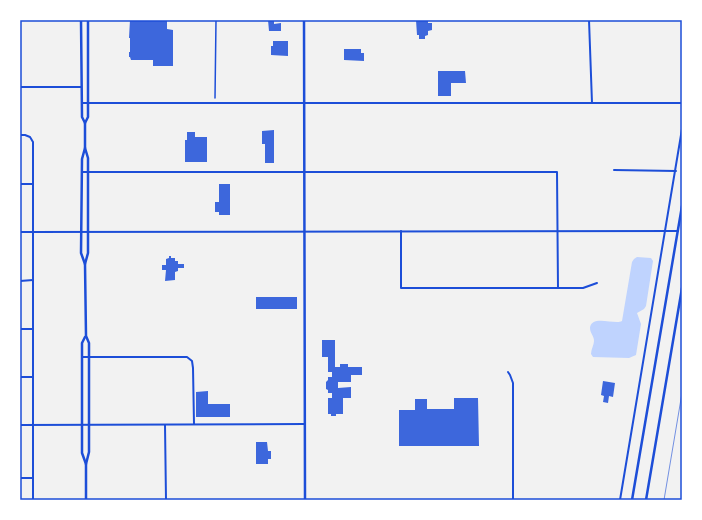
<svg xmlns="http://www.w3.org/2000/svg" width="702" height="520" viewBox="0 0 702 520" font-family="'Archivo Narrow',sans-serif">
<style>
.water{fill:#bfd3fe}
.building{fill:#3d67dc}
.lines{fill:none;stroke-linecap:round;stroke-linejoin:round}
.pedestrian{stroke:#1d4ed8;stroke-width:1.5}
.minor{stroke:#1d4ed8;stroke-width:2}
.tertiary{stroke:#1d4ed8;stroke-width:2.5}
.secondary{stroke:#1d4ed8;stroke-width:2.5}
.rail{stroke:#7290e2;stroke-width:1}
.neatline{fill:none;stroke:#1d4ed8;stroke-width:1.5}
</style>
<rect width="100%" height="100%" fill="#f2f2f2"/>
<path class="water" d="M637 257 651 258 653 261 646 306 644 309 637 313 641 324 636 355 629 358 593 357 591 354C591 349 594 345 594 341 594 336 590 333 590 328 591 314 615 325 622 321L632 262 634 259Z"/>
<g class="building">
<path d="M130 20H167V29L173 30V66H153V60H131L130 57H129V52H130V38H129Z"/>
<path d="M268 20H274V24L281 23V31H269Z"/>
<path d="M416 20H428V23H432V30L428 31V35L425 36V39H419V35H417Z"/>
<path d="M273 41H288V56L271 55V46H273Z"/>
<path d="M344 49H361V53H364V61L344 60Z"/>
<path d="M438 71H465L466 83H451V96H438Z"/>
<path d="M274 130V163H265V144H262V131Z"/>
<path d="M187 132H195V137H207V162H185V140H187Z"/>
<path d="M219 184H230V215H219V212H215V202H219Z"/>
<path d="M169 256H171V258H175V261H178V264H184V268H178V271L175 272V280L165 281 166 270H162V265H166V259L169 258Z"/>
<rect x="256" y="297" width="41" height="12"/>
<path d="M322 340H335V367H340V364H348V367H362V375H351V382H338V388L351 387V398H343V414H336V416H331V414H328V398H332V393H328V390L326 389V382L328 380V377H332V372H328V357H322Z"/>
<path d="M603 381 615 383 613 397 609 396 608 403 603 402 604 396 601 395Z"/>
<path d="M208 391V404H230V417H196V392Z"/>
<path d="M454 398H478L479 446H399V410H415V399H427V409H454Z"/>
<path d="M256 442H267L268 451H271V459H268V464H256Z"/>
</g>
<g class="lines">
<path class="pedestrian" d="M215 98 216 20"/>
<g class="minor">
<path d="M589 20 592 103"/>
<path d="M20 87H81"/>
<path d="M82 103H682"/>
<path d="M20 135H25L30 137 33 142V500"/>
<path d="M614 170 676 171"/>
<path d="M82 172H557L558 288"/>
<path d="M20 184H33"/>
<path d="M401 231V288H583L597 283"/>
<path d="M20 232 678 231"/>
<path d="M20 281 33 280"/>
<path d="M20 329H33"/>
<path d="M82 357H187L192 361 193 368 194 424"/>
<path d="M508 372 510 375 513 383V500"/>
<path d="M20 377H33"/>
<path d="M20 425 305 424"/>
<path d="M165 425 166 500"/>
<path d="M20 478H33"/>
<path d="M620 500 682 129"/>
</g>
<g class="tertiary">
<path d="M81 20 82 117 85 123V148L88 158V253L85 264"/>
<path d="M304 20 305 500"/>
<path d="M85 123 88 117V20"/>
<path d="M85 148 82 159 81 253 85 264 86 336 89 343V452L86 464"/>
<path d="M85 337 82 343V453L86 464V500"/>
</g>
<g class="secondary">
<path d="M632 500 682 206"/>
<path d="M646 500 682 288"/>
</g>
<path class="rail" d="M664 500 682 393"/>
</g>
<rect width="702" height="520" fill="none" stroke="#ffffff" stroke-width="42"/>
<rect x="21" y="21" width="660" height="478" class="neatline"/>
</svg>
